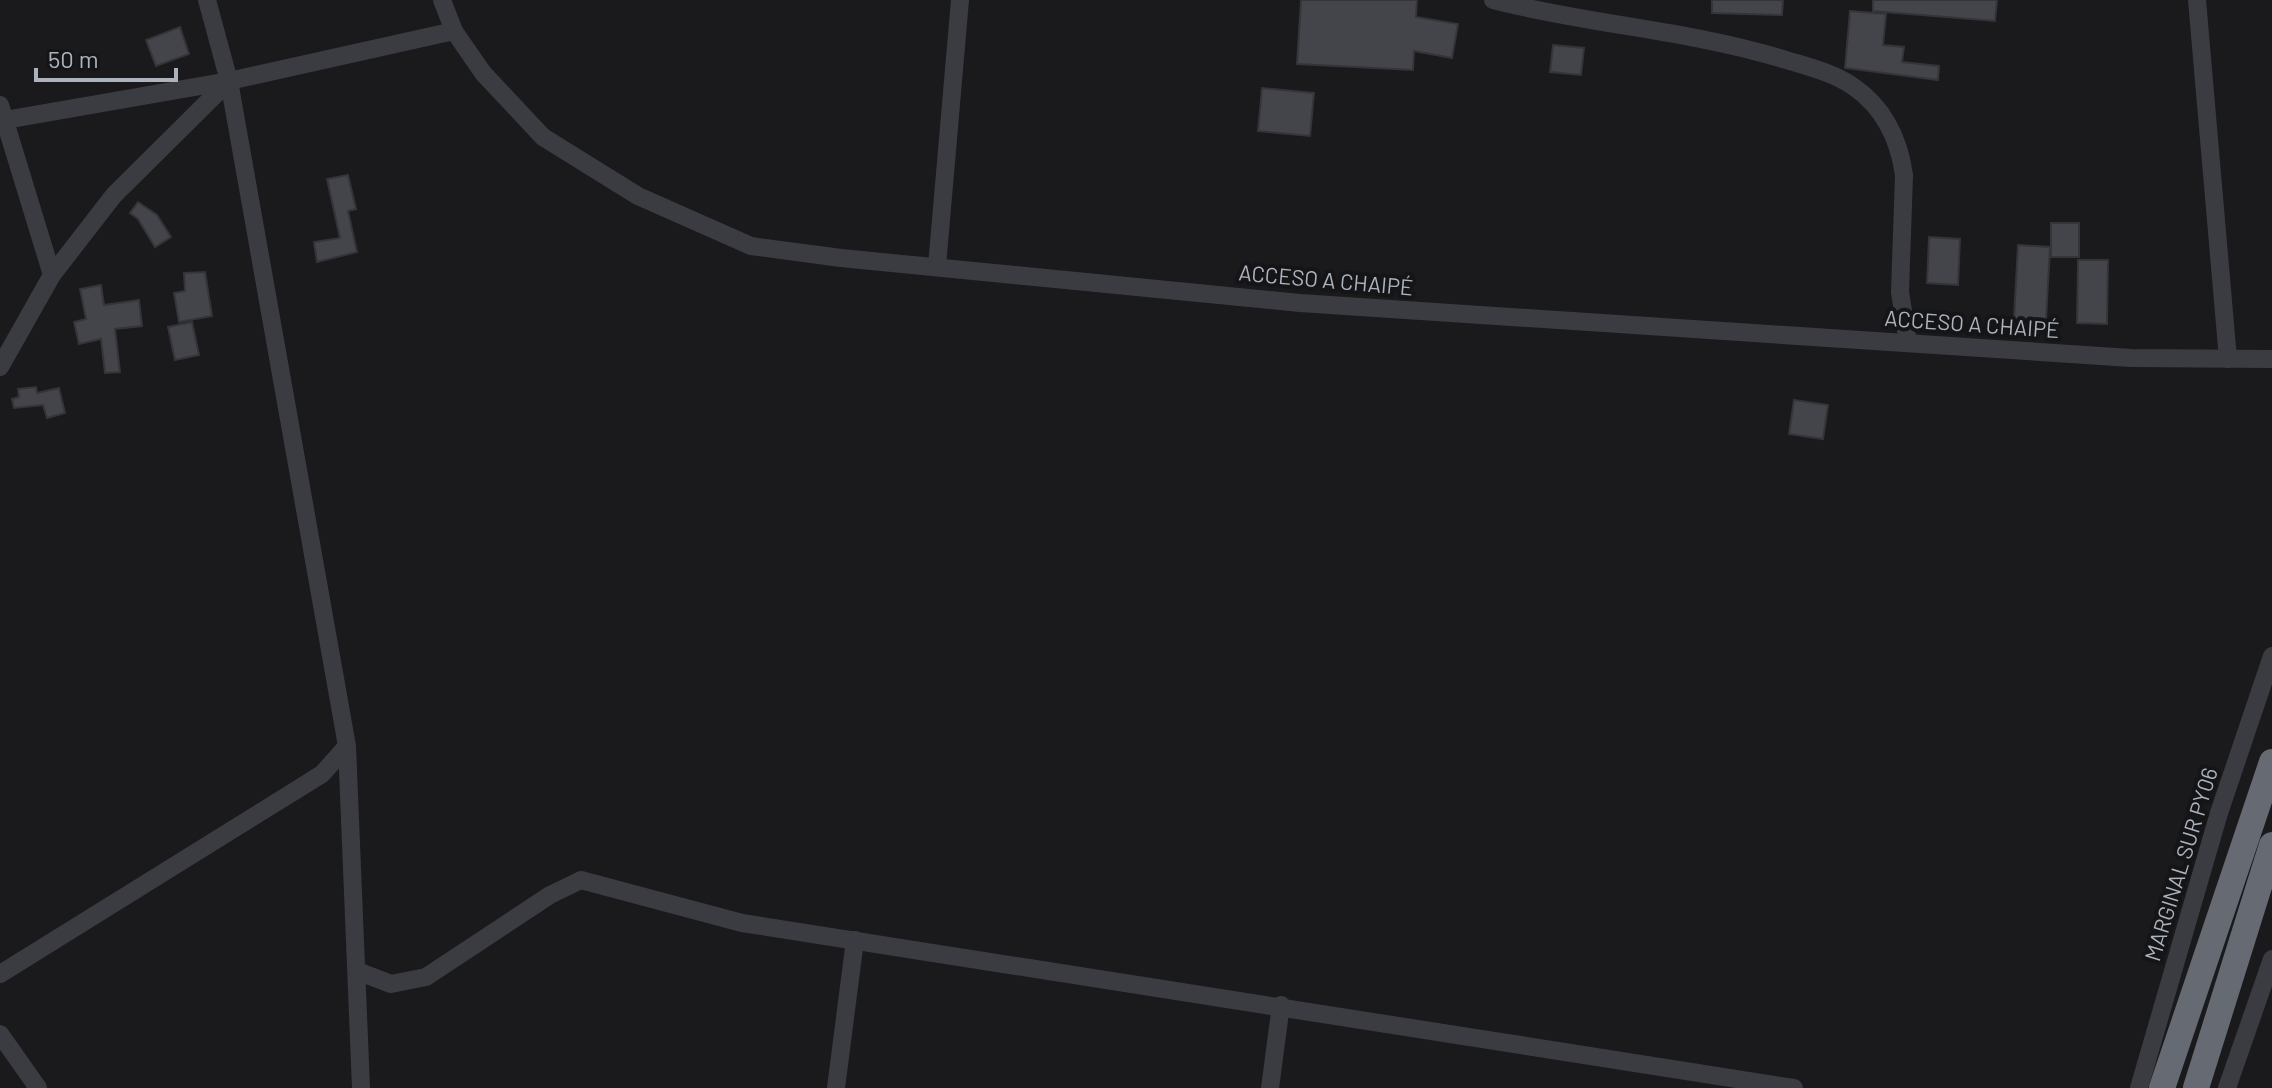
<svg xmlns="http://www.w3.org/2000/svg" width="2272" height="1088" viewBox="0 0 2272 1088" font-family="Barlow,sans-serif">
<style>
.building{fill:#44454a;stroke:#343439;stroke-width:2}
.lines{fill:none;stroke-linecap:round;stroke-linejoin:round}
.minor{stroke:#3b3c42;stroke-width:18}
.highway{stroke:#666b73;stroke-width:26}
.labels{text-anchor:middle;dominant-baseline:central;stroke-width:8;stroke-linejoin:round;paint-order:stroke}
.street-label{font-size:22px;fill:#acb3bd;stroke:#151518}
</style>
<rect width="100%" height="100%" fill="#1a1a1d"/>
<g class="building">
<path d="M1301 0H1417L1416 17 1458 24 1452 58 1414 51 1413 70 1297 64Z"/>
<path d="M1712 0H1783L1782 15 1712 13Z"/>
<path d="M1873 0H1997L1995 21 1873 11Z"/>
<path d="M1850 11 1886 14 1883 45 1904 47 1902 62 1939 66 1938 80 1845 68Z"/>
<path d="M180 27 189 54 156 66 146 40Z"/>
<path d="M1553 45 1584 48 1581 75 1550 72Z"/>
<path d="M1262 88 1314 93 1310 136 1258 131Z"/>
<path d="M348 175 356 209 348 211 357 252 317 262 314 242 340 238 327 179Z"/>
<path d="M138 202 157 215 171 237 155 247 138 219 130 213Z"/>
<rect x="2051" y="223" width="28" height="34"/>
<path d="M1929 237 1960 239 1958 285 1927 283Z"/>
<path d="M2018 245 2050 247 2046 320 2014 319Z"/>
<path d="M2078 260H2108L2107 324 2077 323Z"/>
<path d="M205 272 212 316 179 322 174 293 185 291 184 273Z"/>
<path d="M101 285 104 305 139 300 142 326 115 329 120 372 105 373 101 339 79 344 74 322 86 319 80 289Z"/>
<path d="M192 322 199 355 175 360 168 327Z"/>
<path d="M36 387 37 393 59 388 65 413 47 418 43 405 14 408 12 399 19 397 18 389Z"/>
<path d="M1794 400 1828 405 1823 439 1789 434Z"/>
</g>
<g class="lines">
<g class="minor">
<path d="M207 0 229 81 347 746 361 1088"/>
<path d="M442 0 454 31 483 73 543 137 638 196 751 246 841 258 1300 303 2131 358 2272 359"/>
<path d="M1493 0C1590 25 1690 30 1786 60 1809 67 1834 73 1854 87 1884 108 1899 139 1904 175L1900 292 1908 343"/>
<path d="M2197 0 2228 359"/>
<path d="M0 105 52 275"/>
<path d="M0 121 229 81"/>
<path d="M937 266 960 0"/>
<path d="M0 367 52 275 114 195 229 81 454 31"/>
<path d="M357 971 391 984 426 977 550 895 581 880 742 923 1794 1088"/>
<path d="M0 974 322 774 347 746"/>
<path d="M0 1034 38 1088"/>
<path d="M836 1088 855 940"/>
<path d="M1270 1088 1281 1005"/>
<path d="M2139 1088 2219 813 2272 656"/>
<path d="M2227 1088 2272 959"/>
</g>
<g class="highway">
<path d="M2162 1088 2272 762"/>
<path d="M2196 1088 2272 845"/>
</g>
</g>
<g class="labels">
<g class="street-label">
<text transform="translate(1326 279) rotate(5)">ACCESO A CHAIPÉ</text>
<text transform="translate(1972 323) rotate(4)">ACCESO A CHAIPÉ</text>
<text transform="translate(2180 864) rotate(-73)">MARGINAL SUR PY06</text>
</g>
</g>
<path d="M36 68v12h140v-12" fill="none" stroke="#acb3bd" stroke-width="4"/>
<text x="48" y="68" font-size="24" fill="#acb3bd" stroke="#151518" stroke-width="6" paint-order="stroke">50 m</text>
</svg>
